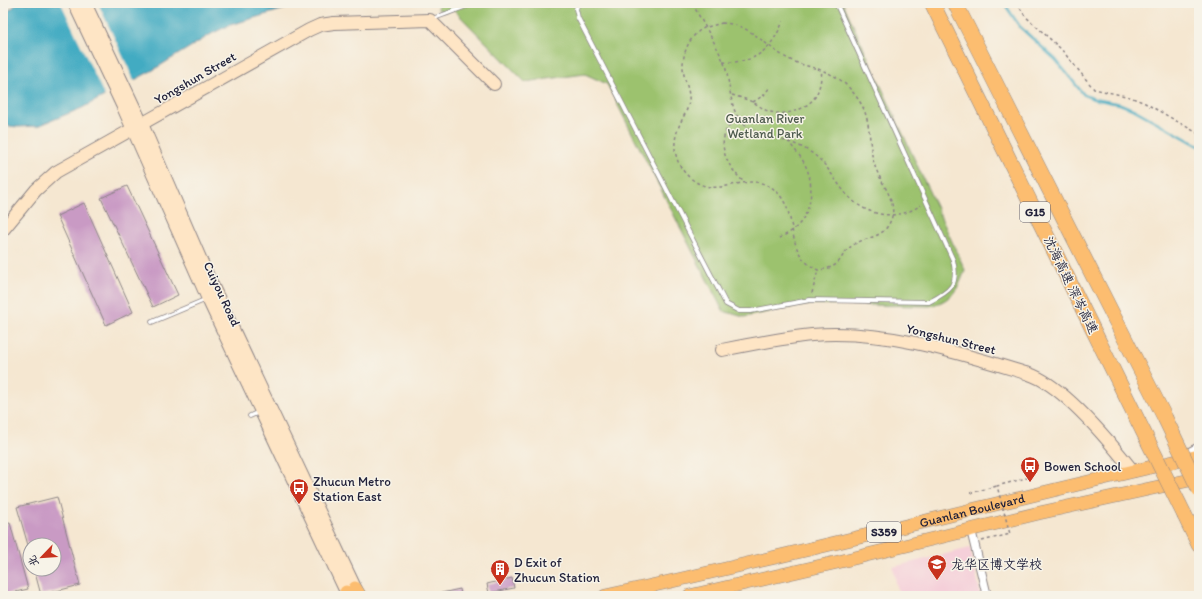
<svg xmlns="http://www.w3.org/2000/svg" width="1202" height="599" viewBox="0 0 1202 599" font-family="Itim,'LXGW WenKai TC',sans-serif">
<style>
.built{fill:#f5cfd9}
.green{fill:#9cc26e;stroke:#5f7254}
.water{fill:#42abc2;stroke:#32667e}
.pier{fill:#f5e7d1}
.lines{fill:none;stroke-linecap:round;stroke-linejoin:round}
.stream{stroke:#42abc2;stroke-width:2.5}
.building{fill:#c99ac4}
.lane-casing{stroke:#8c8486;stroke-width:5.5}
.street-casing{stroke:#8c8486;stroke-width:10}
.secondary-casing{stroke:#8c8486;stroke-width:14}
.primary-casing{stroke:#8c8486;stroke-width:14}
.highway-casing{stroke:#8c8486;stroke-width:16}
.path{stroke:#8c8486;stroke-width:1.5;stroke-dasharray:3 3;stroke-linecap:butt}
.lane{stroke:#fff;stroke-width:4}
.street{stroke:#fff;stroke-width:8}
.secondary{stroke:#fee5c5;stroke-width:12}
.primary{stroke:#fcbd6f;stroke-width:13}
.highway{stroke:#fcbd6f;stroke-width:15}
.highway-bridge-casing{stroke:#8c8486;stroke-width:16;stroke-linecap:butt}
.path-bridge{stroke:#8c8486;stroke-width:1.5;stroke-dasharray:3 3;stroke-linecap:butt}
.highway-bridge{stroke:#fcbd6f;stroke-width:15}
.labels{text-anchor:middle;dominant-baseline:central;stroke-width:3;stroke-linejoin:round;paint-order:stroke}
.shield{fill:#f7f3e8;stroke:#62616f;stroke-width:1}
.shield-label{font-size:12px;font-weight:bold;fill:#22223b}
.street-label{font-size:13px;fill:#22223b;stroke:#f7f3e8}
.park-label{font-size:13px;fill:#4d5a4d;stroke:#f7f3e8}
.poi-label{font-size:13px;fill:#22223b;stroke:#f7f3e8;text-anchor:start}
</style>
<rect width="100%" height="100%" fill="#f7f3e8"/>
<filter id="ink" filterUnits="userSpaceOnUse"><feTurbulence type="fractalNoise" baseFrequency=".025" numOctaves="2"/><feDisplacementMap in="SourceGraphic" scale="8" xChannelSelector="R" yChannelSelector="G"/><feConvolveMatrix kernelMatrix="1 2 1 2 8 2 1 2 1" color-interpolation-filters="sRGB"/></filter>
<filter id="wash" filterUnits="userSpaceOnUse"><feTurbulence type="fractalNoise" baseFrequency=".012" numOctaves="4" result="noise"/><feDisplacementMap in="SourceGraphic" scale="16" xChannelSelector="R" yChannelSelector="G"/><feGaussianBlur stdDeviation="0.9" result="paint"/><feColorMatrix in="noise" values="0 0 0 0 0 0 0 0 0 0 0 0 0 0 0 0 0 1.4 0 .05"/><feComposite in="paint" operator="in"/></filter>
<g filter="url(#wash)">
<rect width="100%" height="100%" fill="#f5e7d1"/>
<path class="built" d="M970 548 981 596H899L893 567Z"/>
<path class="green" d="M438 3H843L965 270C958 290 952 300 930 306L815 304 788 308 744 317 723 311 607 84 585 74 525 82 453 9 443 12 438 9Z"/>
<path class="water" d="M18 3H305L230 25 213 33 153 70 82 108 38 126 17 127 3 125V15Z"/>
<path class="pier" d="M61 3H98L135 82 105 97Z"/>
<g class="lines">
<path class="stream" d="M1004 3 1020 27 1056 60 1084 95 1094 99 1120 104 1135 110 1199 146"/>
</g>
<g id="blocks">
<g class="building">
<path d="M127 186 178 295 153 307 101 198Z"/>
<path d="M84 203 133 312 106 325 57 216Z"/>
<path d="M57 497 80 585 41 595 34 569H54V545H30V552L17 507Z"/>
<path d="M10 523 28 589 3 595V524Z"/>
<path d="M512 578 514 588 489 593 487 584Z"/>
<path d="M460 589 461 595 432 596V595Z"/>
</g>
</g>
</g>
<g filter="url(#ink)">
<use href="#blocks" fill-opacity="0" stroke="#8c8486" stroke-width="1"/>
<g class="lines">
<defs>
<g id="lane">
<path d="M578 3 576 9 578 18 726 304 739 311H751L810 300 929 302C951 291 959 285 953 260L836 3"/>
<path d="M432 19 475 3"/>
<path d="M152 322 207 299"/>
<path d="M250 416 259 412"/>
</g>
<g id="street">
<path d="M1182 456 1199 447"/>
<path d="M971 530 987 596"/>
</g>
<g id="secondary">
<path d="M74 3 123 107 208 299 348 596"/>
<path d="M85 3 142 124 206 272 359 596"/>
<path d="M3 230 36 190 56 172 309 30 320 25 334 23 430 20 494 84"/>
<path d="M722 350C752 344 782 338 812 335 886 329 959 353 1029 374 1063 385 1110 442 1133 471"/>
</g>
<g id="primary">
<path d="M355 588 360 596"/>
<path d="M346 592V596"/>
<path id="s1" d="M605 596C804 553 1001 501 1199 456"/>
<path d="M689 596 838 562 1039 513 1199 478"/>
</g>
<g id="highway">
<path d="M932 3 1138 421"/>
<path d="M955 3 1165 418"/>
<path d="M1185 516 1199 545"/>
</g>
</defs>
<use href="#lane" class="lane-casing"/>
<use href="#street" class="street-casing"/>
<use href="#secondary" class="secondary-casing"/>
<use href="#primary" class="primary-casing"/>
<use href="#highway" class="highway-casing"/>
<g class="path">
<path d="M1017 3 1025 16 1061 49 1094 89 1130 97 1145 103 1199 134"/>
<path d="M693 4C702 23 716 43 724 63 730 80 729 100 737 116 750 138 787 137 807 150 828 162 833 180 849 197 868 217 898 221 921 205"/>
<path d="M722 23C754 24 766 50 795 62 807 67 820 68 832 75 843 80 853 91 860 102 873 122 867 147 876 169 884 189 902 206 887 227 880 238 863 238 853 245 837 256 845 267 818 270 782 253 801 215 776 191 749 167 721 201 693 180 678 170 671 150 677 132 680 121 687 113 689 102 690 92 686 84 684 75 680 58 688 36 704 28 709 26 716 25 722 23Z"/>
<path d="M723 62C756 64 772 49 783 21"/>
<path d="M732 95C739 97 746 99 752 102 758 104 762 109 768 111 783 117 805 111 815 97 820 89 821 79 822 70"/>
<path d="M753 102 764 95 770 87"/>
<path d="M738 116C713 137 723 163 744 182"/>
<path d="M779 238C784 236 789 233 793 230 813 214 816 182 803 161 799 154 793 148 788 141"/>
<path d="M812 293 818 270"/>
<path d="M970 493 997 486"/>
<path d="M508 596 529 593"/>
</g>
<use href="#lane" class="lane"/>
<use href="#street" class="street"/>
<use href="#secondary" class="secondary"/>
<use href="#primary" class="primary"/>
<use href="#highway" class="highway"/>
<defs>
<g id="highway-bridge">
<path d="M1165 418 1199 489"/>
<path d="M1138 421 1185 516"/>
</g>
</defs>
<use href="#highway-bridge" class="highway-bridge-casing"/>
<path class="path-bridge" d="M982 541 1010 534 997 486 1030 477"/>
<use href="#highway-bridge" class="highway-bridge"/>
</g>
</g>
<defs>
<symbol id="bus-pin" viewBox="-11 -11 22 30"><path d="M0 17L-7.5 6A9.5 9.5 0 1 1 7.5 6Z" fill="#c8321e" stroke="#f7f3e8"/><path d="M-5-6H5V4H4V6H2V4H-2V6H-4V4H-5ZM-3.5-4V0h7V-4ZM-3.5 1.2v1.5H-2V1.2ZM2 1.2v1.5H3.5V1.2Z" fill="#fff"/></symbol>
<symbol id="school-pin" viewBox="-11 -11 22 30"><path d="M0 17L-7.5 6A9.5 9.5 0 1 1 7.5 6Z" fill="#c8321e" stroke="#f7f3e8"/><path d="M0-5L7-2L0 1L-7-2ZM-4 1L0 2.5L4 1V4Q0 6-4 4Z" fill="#fff"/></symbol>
<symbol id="building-pin" viewBox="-11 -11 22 30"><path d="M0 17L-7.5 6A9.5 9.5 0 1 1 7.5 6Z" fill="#c8321e" stroke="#f7f3e8"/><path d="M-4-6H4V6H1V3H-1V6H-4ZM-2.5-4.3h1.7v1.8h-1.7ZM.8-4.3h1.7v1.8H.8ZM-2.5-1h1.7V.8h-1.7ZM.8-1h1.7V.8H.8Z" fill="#fff"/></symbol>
</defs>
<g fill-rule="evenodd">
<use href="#bus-pin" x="1019" y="455" width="22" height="30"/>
<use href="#bus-pin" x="288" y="477" width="22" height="30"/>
<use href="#school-pin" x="926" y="553" width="22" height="30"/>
<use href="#building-pin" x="489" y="558" width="22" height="30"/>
</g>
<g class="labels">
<g class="shield">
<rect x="1020" y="202" width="30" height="20" rx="3"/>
<rect x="867" y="522" width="34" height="20" rx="3"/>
</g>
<g class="shield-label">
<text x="1035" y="212">G15</text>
<text x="884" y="532">S359</text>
</g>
<g class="street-label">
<text transform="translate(195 78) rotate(-30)">Yongshun Street</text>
<text transform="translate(1071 285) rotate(64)">沈海高速 深岑高速</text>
<text transform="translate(222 294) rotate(65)">Cuiyou Road</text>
<text transform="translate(951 339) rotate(14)">Yongshun Street</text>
<text stroke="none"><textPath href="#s1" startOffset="377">Guanlan Boulevard</textPath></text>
</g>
<g class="park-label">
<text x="765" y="118">Guanlan River<tspan x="765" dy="15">Wetland Park</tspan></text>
</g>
<g class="poi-label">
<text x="1044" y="466">Bowen School</text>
<text x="313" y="481">Zhucun Metro<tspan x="313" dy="15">Station East</tspan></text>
<text x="514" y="562">D Exit of<tspan x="514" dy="15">Zhucun Station</tspan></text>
<text x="951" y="564">龙华区博文学校</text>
</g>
</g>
<rect width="1202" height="599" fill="none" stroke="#f7f3e8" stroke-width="16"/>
<g transform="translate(42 557) rotate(245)"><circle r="19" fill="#f7f3e8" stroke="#a29fa3"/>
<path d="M0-3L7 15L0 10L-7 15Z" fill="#c8321e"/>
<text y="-6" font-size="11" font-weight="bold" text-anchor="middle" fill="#22223b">北</text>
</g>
</svg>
